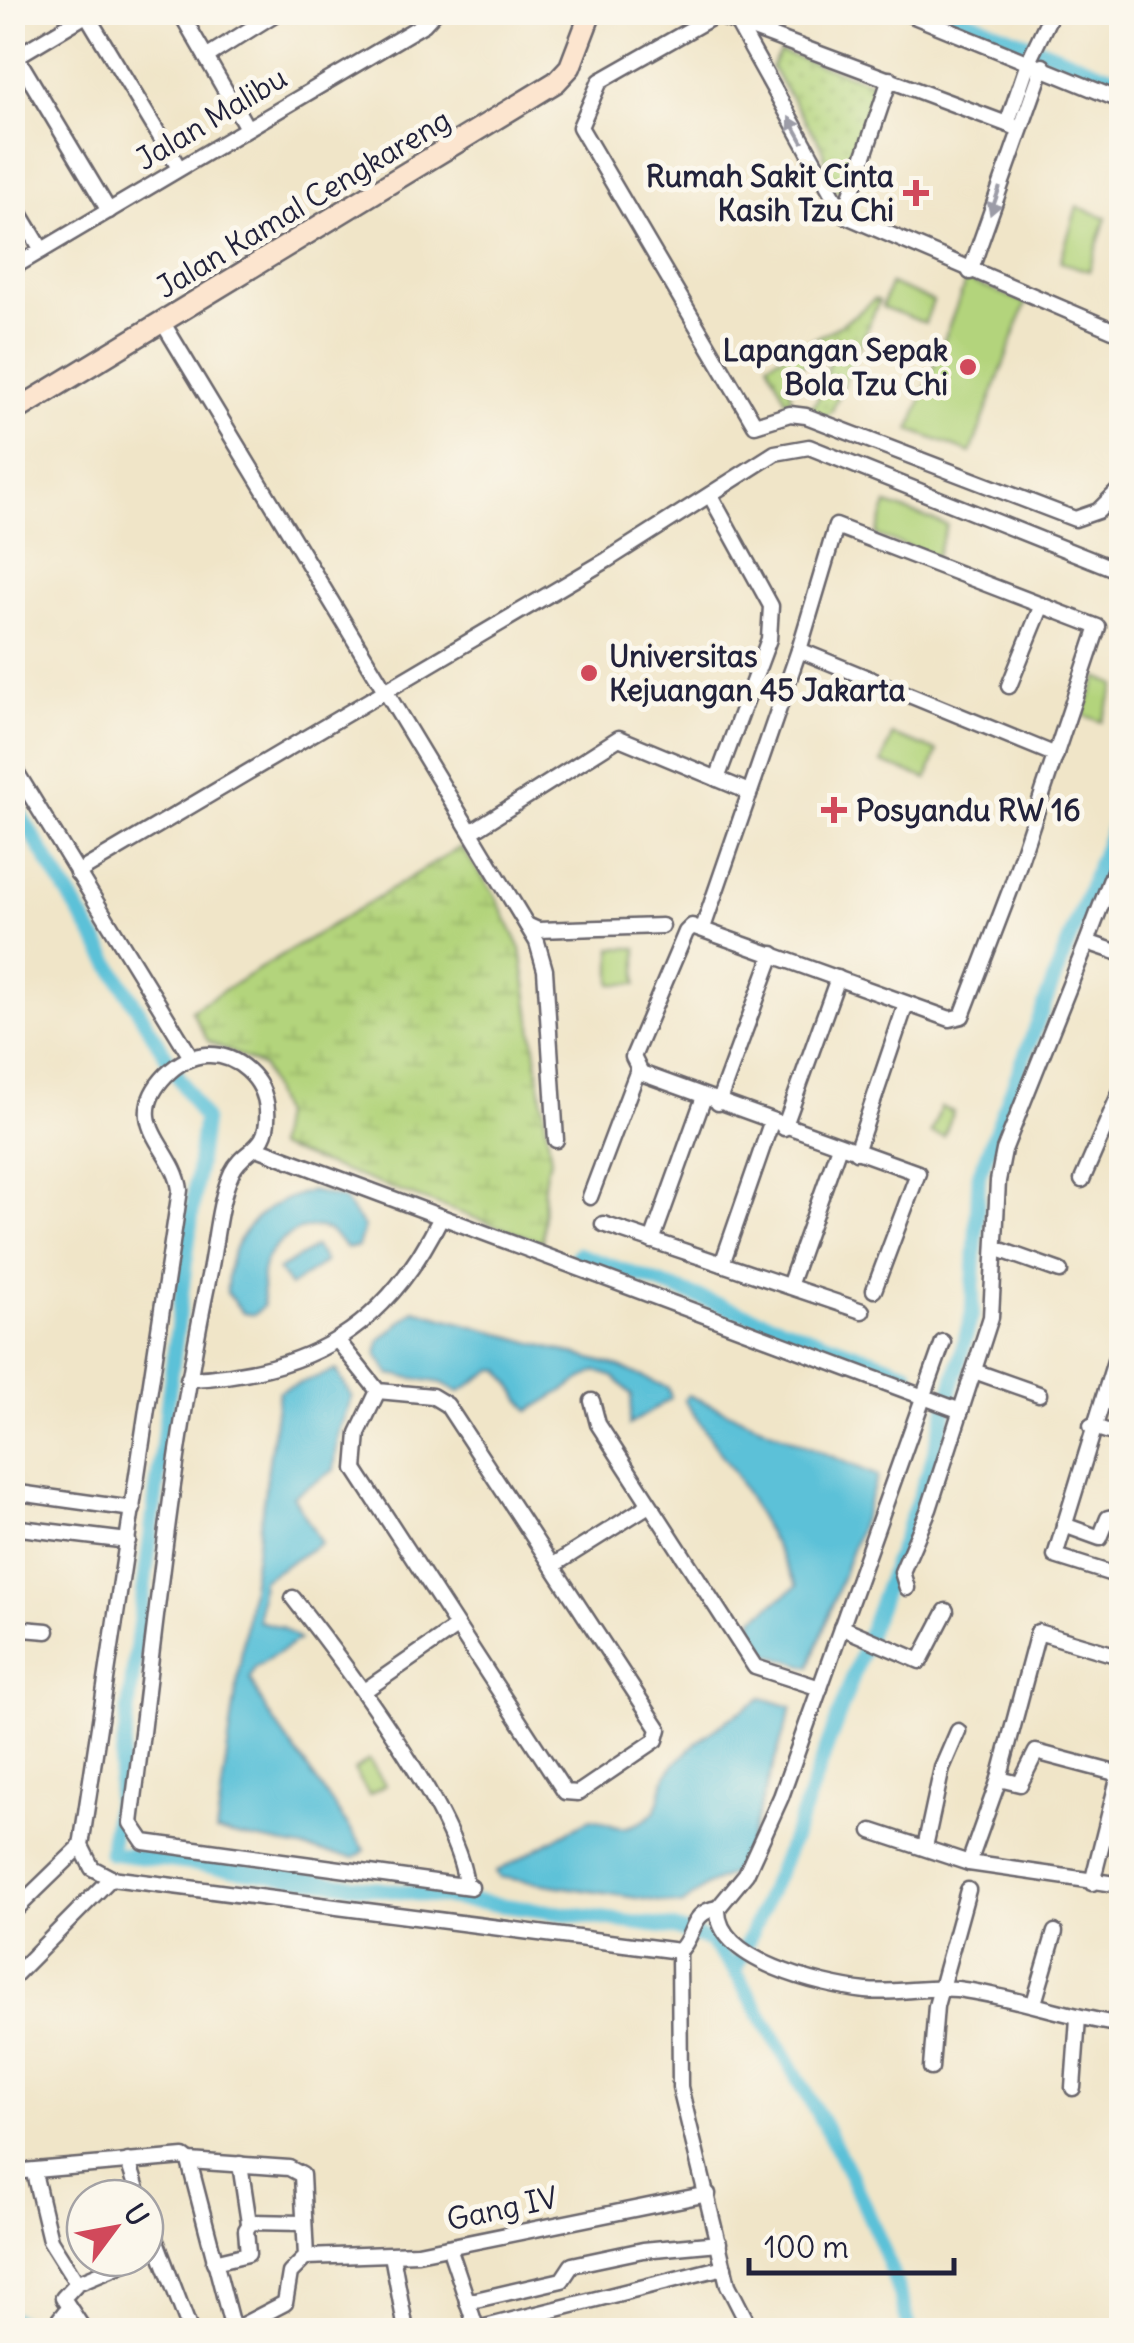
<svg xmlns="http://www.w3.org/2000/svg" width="1134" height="2343" viewBox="0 0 1134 2343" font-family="Delius,sans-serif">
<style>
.grass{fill:url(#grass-dots);stroke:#6a7b5b;stroke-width:2.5}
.wetland{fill:url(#wetland-marsh);stroke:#6a7b5b;stroke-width:2.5}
.garden{fill:#b3d47b;stroke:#6a7b5b;stroke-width:2.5}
.water{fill:#5bc1d8;stroke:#3e728a;stroke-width:2.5}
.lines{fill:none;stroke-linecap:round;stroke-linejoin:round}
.canal{stroke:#5bc1d8;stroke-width:15}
.street-casing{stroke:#6a666c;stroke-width:19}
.secondary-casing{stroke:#6a666c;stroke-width:25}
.street{stroke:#fff;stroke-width:14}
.secondary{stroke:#fce5cf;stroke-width:20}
.oneway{fill:#9c9ca7}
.poi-dot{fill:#d1495b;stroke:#fbf7ec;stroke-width:4}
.labels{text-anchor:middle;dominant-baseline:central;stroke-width:10;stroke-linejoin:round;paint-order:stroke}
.street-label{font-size:30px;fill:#22223b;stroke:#fbf7ec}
.poi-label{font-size:30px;font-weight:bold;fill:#22223b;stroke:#fbf7ec;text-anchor:end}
</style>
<defs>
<pattern id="grass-dots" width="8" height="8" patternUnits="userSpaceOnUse" patternTransform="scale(2.5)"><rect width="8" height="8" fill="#b3d47b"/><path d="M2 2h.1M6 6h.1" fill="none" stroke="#9ab66b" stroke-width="1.8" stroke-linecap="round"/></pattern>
<pattern id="wetland-marsh" width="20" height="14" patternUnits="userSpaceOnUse" patternTransform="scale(2.5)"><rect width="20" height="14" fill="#b3d47b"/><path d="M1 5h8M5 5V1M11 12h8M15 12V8" fill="none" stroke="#9ab66b"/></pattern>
</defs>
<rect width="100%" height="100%" fill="#fbf7ec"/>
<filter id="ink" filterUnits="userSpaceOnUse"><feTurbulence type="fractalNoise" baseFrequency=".01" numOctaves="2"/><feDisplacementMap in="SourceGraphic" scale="20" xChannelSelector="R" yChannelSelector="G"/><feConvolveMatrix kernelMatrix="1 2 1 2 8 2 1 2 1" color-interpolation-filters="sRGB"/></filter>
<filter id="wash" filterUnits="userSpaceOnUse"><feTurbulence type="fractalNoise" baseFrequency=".0048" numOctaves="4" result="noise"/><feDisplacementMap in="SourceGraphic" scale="40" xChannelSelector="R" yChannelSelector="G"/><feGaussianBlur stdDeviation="2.25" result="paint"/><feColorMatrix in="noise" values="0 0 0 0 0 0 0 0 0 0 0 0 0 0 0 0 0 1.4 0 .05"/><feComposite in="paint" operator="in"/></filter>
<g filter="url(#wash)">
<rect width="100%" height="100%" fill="#f0e5c8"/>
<g class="grass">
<path d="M780 52 874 83 846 193 833 189 821 145 771 67Z"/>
<path d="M874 299 879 301 832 411 825 417 801 412 803 405 813 407 824 388 829 361 817 358 789 371 791 399 786 400 768 363C804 343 847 326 874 299Z"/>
</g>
<path class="wetland" d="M461 847 495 895 521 949 551 1159C538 1183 547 1214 542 1242L276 1147 281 1114 263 1067 208 1041 191 1010Z"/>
<g class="garden">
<path d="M1077 207 1106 217 1089 271 1060 262Z"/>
<path d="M966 280 1026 303 971 453 910 430Z"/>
<path d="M890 284 933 301 925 323 882 307Z"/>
<path d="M887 504 947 525 936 557 876 535Z"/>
<path d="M1098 677 1116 685 1102 722 1083 715Z"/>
<path d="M892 735 937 751 927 779 882 763Z"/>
<rect x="612" y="948" width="25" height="36"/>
<path d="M941 1107 953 1112 944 1137 931 1133Z"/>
<path d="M369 1760 385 1785 369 1795 354 1770Z"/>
</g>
<g class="water">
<path d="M311 1191 343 1199 364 1227 358 1247 347 1248C341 1243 335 1235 329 1231 304 1218 272 1243 264 1265 259 1277 264 1293 263 1306L254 1315 243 1313 227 1293C225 1238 259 1204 311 1191Z"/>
<path d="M315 1247 325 1262 290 1286 278 1270Z"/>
<path d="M415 1310 620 1367 668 1388 671 1398 629 1425 632 1395 614 1377 596 1371 529 1411 501 1370 494 1369 459 1392 442 1383 390 1374 377 1355 380 1340Z"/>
<path d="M336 1370 352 1397 339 1431 334 1470 293 1496 321 1543 262 1580 258 1621 281 1627 299 1640 255 1667 250 1679 266 1710 365 1850 355 1858 216 1832 279 1391Z"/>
<path d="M688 1395 878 1476 810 1667 768 1654 751 1627 754 1618 797 1586 736 1475 684 1400Z"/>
<path d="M762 1698 792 1707 740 1870 707 1885 682 1905 499 1877 496 1872 590 1819C603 1819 615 1830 627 1827 672 1815 653 1791 670 1770 694 1740 730 1718 762 1698Z"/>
</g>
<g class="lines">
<g class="canal">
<path d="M947 12 1122 81"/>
<path d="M12 801 204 1119 110 1853 673 1928 709 1940 735 1971"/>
<path d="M578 1254 907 1372"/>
<path d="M12 2318 34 2330"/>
<path d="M910 2330C876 2201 802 2086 735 1971L798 1826 931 1464 972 1314 979 1174 1122 804"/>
</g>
</g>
</g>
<g filter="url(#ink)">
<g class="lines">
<defs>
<g id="street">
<path d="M85 12 179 168"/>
<path d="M180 12 247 128"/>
<path d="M904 12 1122 101"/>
<path d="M739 26 844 215 1122 334"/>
<path d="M12 49 109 211"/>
<path d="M17 56 91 12"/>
<path d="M206 57 278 12"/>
<path d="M1007 124 1029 60 1052 12"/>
<path d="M1020 129 716 15 600 81 580 127 755 425 790 414 806 416 1075 519 1098 511 1122 487"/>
<path d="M12 200 42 250"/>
<path d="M844 215 890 79"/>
<path d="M12 268 424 24 435 12"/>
<path d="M970 272 1043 66"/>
<path d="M163 323 537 942 545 970 556 1140"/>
<path d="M710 495 771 606 769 639 717 779"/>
<path d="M799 650 1056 755"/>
<path d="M1009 686 1042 605"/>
<path d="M12 765 191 1057"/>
<path d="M471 832 619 738 749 792"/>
<path d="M1122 850 1087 942 1122 954"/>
<path d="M77 873 607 560 775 453 809 447 1122 572"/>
<path d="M527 925 538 930 662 926"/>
<path d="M703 928 799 650 836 526 1098 627 1011 888 962 1016 950 1019 692 926 686 932 633 1057 641 1073 918 1173 874 1290"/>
<path d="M718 1103 773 954"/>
<path d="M784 1128 838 978"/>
<path d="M257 1148 961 1411"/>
<path d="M856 1152 906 1004"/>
<path d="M1082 1180 1122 1088"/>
<path d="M590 1197 638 1070"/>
<path d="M603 1224 862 1311"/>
<path d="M652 1241 704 1097"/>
<path d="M995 1248 1060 1271"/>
<path d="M722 1264 771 1123"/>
<path d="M789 1286 839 1146"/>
<path d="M1122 1338 1055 1556 1122 1577"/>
<path d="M338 1341 378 1391 432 1396 447 1405 659 1729 656 1740 578 1793 565 1792 355 1469 358 1433 378 1391"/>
<path d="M943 1342 781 1797 746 1874 718 1908C715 1961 823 1986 866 1991 896 1994 927 1986 957 1989 1014 1996 1066 2017 1122 2025"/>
<path d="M974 1371 1039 1394"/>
<path d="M188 1379C310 1374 387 1328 441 1217"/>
<path d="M592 1401 598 1424 755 1667 820 1688"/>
<path d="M1091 1426 1122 1436"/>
<path d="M12 1492 133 1509"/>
<path d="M1064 1525 1100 1538 1108 1518 1122 1515"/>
<path d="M12 1527 128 1541"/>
<path d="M552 1566 649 1505"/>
<path d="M907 1588 902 1572 929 1509 991 1317 998 1181 1004 1150 1087 942"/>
<path d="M293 1598C340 1658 460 1815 466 1886"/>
<path d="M841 1627 920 1661 946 1611"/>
<path d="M12 1628 47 1631"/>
<path d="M364 1691 455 1628"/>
<path d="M999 1779 1020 1784 1036 1752 1119 1774"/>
<path d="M872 1831 969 1863 1122 1885"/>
<path d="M925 1847 942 1768 958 1731"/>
<path d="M969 1863 999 1779 1038 1632 1122 1657"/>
<path d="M1092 1883 1121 1767"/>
<path d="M471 1887 144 1842 131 1823C154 1641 171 1456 209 1276 216 1244 218 1202 232 1172 244 1147 270 1152 267 1110 265 1079 237 1053 206 1055 190 1056 177 1064 166 1075 120 1123 175 1148 180 1190L81 1846 92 1868 111 1878 679 1951C696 1936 689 1912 718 1908"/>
<path d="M12 1913 81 1846"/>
<path d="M679 1951 680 2087 728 2285 751 2330"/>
<path d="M12 1978 111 1878"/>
<path d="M1034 2003 1055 1932"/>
<path d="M931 2068 936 2006 968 1890"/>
<path d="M1073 2088 1078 2018"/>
<path d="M128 2161 140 2198"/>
<path d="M189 2161 289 2168 302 2175 306 2257 290 2273 285 2303 233 2330"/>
<path d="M240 2164 249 2223"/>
<path d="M12 2172 184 2157 189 2161 233 2330"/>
<path d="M34 2173 50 2240 77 2283 63 2298 84 2330"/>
<path d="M145 2212 190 2330"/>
<path d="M449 2247 477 2330"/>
<path d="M392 2255 406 2330"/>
<path d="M306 2257 418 2253 708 2194"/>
<path d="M214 2262 248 2254 246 2230 251 2222 302 2223"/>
<path d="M77 2283 137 2258"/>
<path d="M467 2302 562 2280 572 2265 643 2250 719 2243"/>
<path d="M477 2329 724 2267"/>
<path d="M51 2330 68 2308"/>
</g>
<path id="secondary" d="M12 413 556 82 570 67 591 12"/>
</defs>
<use href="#street" class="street-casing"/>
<use href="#secondary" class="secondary-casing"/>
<use href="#street" class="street"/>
<use href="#secondary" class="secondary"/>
</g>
<defs><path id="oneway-solid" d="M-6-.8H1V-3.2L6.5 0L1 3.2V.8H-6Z" transform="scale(2.5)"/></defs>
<g class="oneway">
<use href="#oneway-solid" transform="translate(796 130) rotate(-119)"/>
<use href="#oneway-solid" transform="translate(995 201) rotate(109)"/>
</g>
</g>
<g class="poi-dot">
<path d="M911 178h10v10h10v10h-10v10h-10v-10h-10v-10h10z"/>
<circle cx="968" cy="367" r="10"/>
<circle cx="589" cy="673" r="10"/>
<path d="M829 795h10v10h10v10h-10v10h-10v-10h-10v-10h10z"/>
</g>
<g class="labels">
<g class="street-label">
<text transform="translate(211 118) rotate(-31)">Jalan Malibu</text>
<text transform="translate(303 203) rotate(-31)">Jalan Kamal Cengkareng</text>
<text transform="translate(502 2208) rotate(-12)">Gang IV</text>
</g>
<g class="poi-label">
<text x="894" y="176">Rumah Sakit Cinta<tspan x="894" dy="34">Kasih Tzu Chi</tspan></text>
<text x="948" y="350">Lapangan Sepak<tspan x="948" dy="34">Bola Tzu Chi</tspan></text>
<text x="609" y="656" text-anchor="start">Universitas<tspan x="609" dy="34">Kejuangan 45 Jakarta</tspan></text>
<text x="856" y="810" text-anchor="start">Posyandu RW 16</text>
</g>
</g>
<rect width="1134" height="2343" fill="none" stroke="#fbf7ec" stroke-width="50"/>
<g transform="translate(115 2228) rotate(58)"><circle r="48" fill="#fbf7ec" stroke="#a4a2a5" stroke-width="2.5"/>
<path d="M0-8L18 38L0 25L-18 38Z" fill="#d1495b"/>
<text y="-15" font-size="28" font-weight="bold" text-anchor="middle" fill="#22223b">U</text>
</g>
<path d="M749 2258v15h205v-15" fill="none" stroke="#22223b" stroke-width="5"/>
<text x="764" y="2258" font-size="30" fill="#22223b" stroke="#fbf7ec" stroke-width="8" paint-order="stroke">100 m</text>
</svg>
